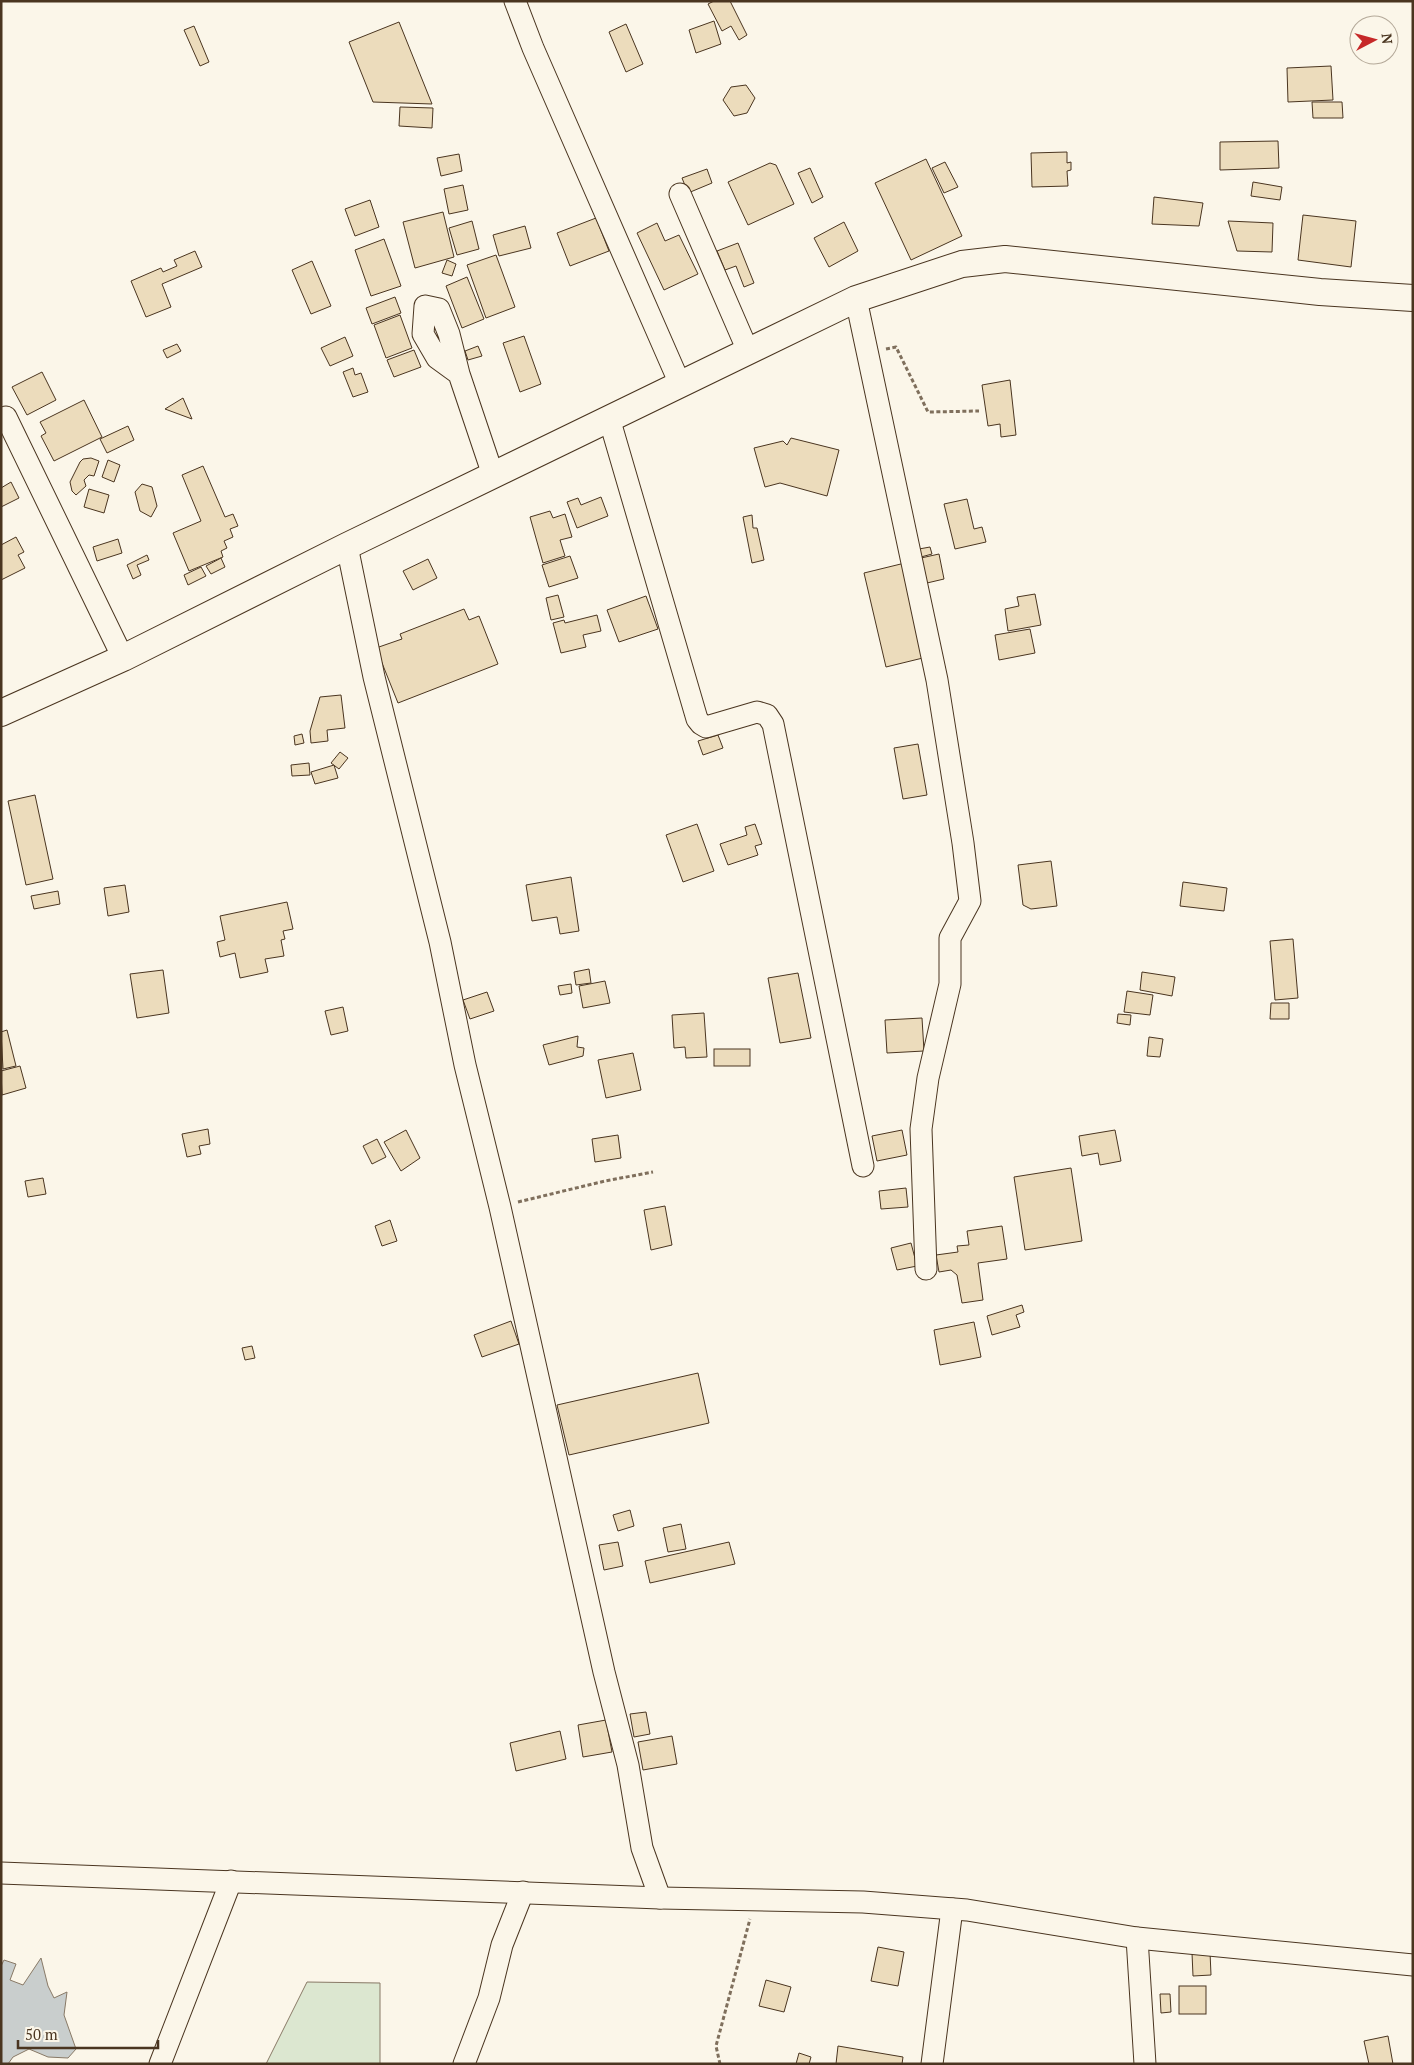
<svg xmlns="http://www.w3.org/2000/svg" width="1414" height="2065" viewBox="0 0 1414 2065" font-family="'PT Serif',serif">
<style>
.green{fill:#dce7d0;stroke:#887966}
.water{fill:#c9cecd;stroke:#887966}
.building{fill:#ecdcbc;stroke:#4a3520}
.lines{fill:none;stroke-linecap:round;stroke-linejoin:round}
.minor-casing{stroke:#4a3520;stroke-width:23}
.major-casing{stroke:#4a3520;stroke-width:28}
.path{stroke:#7f6f5c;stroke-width:3;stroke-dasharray:4 2.5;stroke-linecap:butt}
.minor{stroke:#fbf6e9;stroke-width:21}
.major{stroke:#fbf6e9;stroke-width:26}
</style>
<rect width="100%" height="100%" fill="#fbf6e9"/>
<path class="green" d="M307 1982 380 1983V2064H266Z"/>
<path class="water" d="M41 1958 48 1986 54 1998 67 1992 64 2015 76 2049 68 2058 48 2057 29 2049 13 2057 8 2064H1V1966L4 1960 16 1964 10 1980 23 1985Z"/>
<g class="building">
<path d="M714 1H730L747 35 739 40 731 26 722 31 708 4Z"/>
<path d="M714 21 721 44 696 53 689 30Z"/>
<path d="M399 22 432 104 373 102 349 42Z"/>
<path d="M626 24 643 64 626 72 609 32Z"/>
<path d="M194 26 209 62 200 66 184 30Z"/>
<path d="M1331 66 1333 100 1288 102 1287 68Z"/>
<path d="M746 85 755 98 747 113 734 116 723 100 731 87Z"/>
<path d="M1312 102H1342L1343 118H1313Z"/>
<path d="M400 107 433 108 432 128 399 126Z"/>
<path d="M1278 141 1279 168 1220 170V142Z"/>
<path d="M1067 152V163L1071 162V170L1067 171 1068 186 1032 187 1031 153Z"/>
<path d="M459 154 462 171 441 176 437 158Z"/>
<path d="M926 159 962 236 911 260 875 183Z"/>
<path d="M945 162 958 187 944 193 932 168Z"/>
<path d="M770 163 776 165 794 204 748 225 728 182Z"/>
<path d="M810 168 823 197 812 203 798 173Z"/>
<path d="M707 169 712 183 688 193 682 178Z"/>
<path d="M1253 182 1282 187 1280 200 1251 196Z"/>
<path d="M463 185 468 210 449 214 444 189Z"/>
<path d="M1154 197 1203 203 1199 226 1152 224Z"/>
<path d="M370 200 379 227 355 236 345 209Z"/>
<path d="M443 212 454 257 415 268 403 222Z"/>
<path d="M1303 215 1356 221 1351 267 1298 260Z"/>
<path d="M596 218 609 251 570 266 557 233Z"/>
<path d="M472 221 479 249 457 255 449 228Z"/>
<path d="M1228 221 1273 223 1272 252 1237 251Z"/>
<path d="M844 222 858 251 829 267 814 238Z"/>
<path d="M657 223 665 241 679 235 698 274 664 290 637 233Z"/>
<path d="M525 226 531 248 499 256 493 235Z"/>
<path d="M384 239 401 286 371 296 355 250Z"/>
<path d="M738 243 754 283 744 287 736 266 725 270 717 251Z"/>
<path d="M195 251 202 267 162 284 171 307 146 317 131 281 161 268 163 272 177 266 174 260Z"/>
<path d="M496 255 515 307 486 318 467 265Z"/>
<path d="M447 260 456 264 452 276 442 273Z"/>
<path d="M312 261 331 306 311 314 292 270Z"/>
<path d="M467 277 484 319 462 328 446 286Z"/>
<path d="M395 297 401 313 372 324 366 308Z"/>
<path d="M400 315 412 348 386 358 374 325Z"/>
<path d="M524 336 541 384 520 392 503 343Z"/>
<path d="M345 337 353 356 330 366 321 348Z"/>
<path d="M177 344 181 351 167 358 163 350Z"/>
<path d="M478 346 482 356 468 360 465 351Z"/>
<path d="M414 350 421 367 394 377 387 360Z"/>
<path d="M353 368 355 375 361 373 368 392 353 397 343 372Z"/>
<path d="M42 372 56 400 27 415 12 387Z"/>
<path d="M1010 380 1016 435 1001 437 1000 424 988 426 982 385Z"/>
<path d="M183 398 192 419 165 409Z"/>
<path d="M84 400 102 437 54 461 41 436 46 433 40 422Z"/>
<path d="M128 426 134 440 107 453 100 439Z"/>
<path d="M791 438 839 450 827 496 780 483 765 487 754 448 783 441 787 445Z"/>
<path d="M91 458 99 461 94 476 89 475 84 480 86 486 76 495 72 491 70 482 80 462 83 459Z"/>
<path d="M108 460 120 465 114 482 102 477Z"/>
<path d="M203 466 225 517 233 514 238 526 230 529 233 537 224 541 227 548 221 551 223 557 189 571 173 533 201 521 182 475Z"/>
<path d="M11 482 19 498 1 507V488Z"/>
<path d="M142 484 152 487 157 506 151 517 140 511 135 492Z"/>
<path d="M89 489 109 495 104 513 84 507Z"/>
<path d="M601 497 608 516 577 528 567 502 578 498 581 505Z"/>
<path d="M967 499 974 529 982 527 986 542 955 549 944 504Z"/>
<path d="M550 511 553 518 565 514 572 537 560 540 565 556 543 563 530 517Z"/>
<path d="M752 515 753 528H757L764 560 752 563 743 517Z"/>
<path d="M16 537 24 552 18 555 25 568 1 580V545Z"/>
<path d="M118 539 122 553 97 561 93 547Z"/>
<path d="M930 547 932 554 921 557 919 549Z"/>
<path d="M939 554 944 579 927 583 921 558Z"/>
<path d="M147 555 149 560 137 565 141 575 133 579 127 565Z"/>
<path d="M570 556 578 578 549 587 542 565Z"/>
<path d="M221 558 225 567 211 574 206 566Z"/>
<path d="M428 559 437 578 413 590 403 571Z"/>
<path d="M909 562 931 656 886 667 864 573Z"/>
<path d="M201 567 206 576 188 585 184 575Z"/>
<path d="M1035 594 1041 625 1008 631 1005 609 1019 606 1017 597Z"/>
<path d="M558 595 564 617 551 620 546 598Z"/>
<path d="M646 596 658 629 619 642 607 610Z"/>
<path d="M464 609 469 620 479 616 498 664 398 703 376 648 402 639 400 634Z"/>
<path d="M597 615 601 631 583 635 586 647 561 653 553 623 564 620 565 623Z"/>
<path d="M1030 629 1035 653 999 660 995 635Z"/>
<path d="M341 695 345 728 327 730 328 741 311 743 310 731 320 697Z"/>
<path d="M302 734 304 743 295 745 294 736Z"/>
<path d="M718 735 723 748 703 755 698 741Z"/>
<path d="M918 744 927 795 903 799 894 748Z"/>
<path d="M340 752 348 758 339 769 331 763Z"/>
<path d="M309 763 310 775 292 776 291 765Z"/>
<path d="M334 765 338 778 315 784 311 772Z"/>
<path d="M35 795 53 879 26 885 8 801Z"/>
<path d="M697 824 714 871 683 882 666 835Z"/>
<path d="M755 824 762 844 755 846 758 855 728 865 720 844 747 835 745 827Z"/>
<path d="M1051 861 1057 906 1031 909 1023 905 1018 865Z"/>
<path d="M571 877 579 931 560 934 557 917 532 921 526 885Z"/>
<path d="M1183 882 1227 888 1224 911 1180 906Z"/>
<path d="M125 885 129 912 108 916 104 888Z"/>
<path d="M58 891 60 904 34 909 31 896Z"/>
<path d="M287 902 293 929 283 931 285 939 281 940 284 956 265 959 268 972 240 978 235 953 220 957 217 942 225 940 220 916Z"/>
<path d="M1293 939 1298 998 1275 1000 1270 941Z"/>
<path d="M589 969 591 983 576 985 574 972Z"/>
<path d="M163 970 169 1013 137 1018 130 974Z"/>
<path d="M1142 972 1175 977 1172 996 1140 990Z"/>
<path d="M798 973 811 1038 780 1043 768 978Z"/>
<path d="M605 981 610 1003 583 1008 579 986Z"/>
<path d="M571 984 572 993 560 995 558 986Z"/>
<path d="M1127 991 1153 995 1150 1015 1124 1012Z"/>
<path d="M487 992 494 1011 470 1019 463 1000Z"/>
<path d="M1271 1003H1289V1019H1270Z"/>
<path d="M343 1007 348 1031 331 1035 325 1011Z"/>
<path d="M704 1013 707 1057 686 1058 685 1047 674 1048 672 1015Z"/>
<path d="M1118 1014 1131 1015 1130 1025 1117 1023Z"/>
<path d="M922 1018 924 1051 887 1053 885 1020Z"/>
<path d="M7 1030 16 1066 3 1069 1 1032Z"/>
<path d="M578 1036 577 1047 584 1048 583 1056 549 1065 543 1045Z"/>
<path d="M1149 1037 1163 1039 1160 1057 1147 1056Z"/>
<rect x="714" y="1049" width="36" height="17"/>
<path d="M633 1053 641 1090 606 1098 598 1060Z"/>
<path d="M20 1066 26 1088 2 1095 1 1071Z"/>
<path d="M208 1129 210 1144 199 1146 201 1154 187 1157 182 1134Z"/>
<path d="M406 1130 420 1158 401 1171 384 1142Z"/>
<path d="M902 1130 907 1155 877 1161 872 1136Z"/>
<path d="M1115 1130 1121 1161 1100 1165 1098 1153 1082 1156 1079 1136Z"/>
<path d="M618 1135 621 1158 595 1162 592 1139Z"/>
<path d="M377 1139 386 1157 372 1164 363 1146Z"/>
<path d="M1071 1168 1082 1241 1025 1250 1014 1177Z"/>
<path d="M43 1178 46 1194 28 1197 25 1181Z"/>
<path d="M906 1188 908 1207 881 1209 879 1191Z"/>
<path d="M665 1206 672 1245 651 1250 644 1210Z"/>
<path d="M390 1220 397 1241 382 1246 375 1226Z"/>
<path d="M1002 1226 1007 1259 978 1263 983 1300 962 1303 957 1275 951 1270 939 1272 936 1255 958 1252 957 1246 969 1245 967 1231Z"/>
<path d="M911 1243 917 1266 897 1270 891 1248Z"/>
<path d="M1022 1305 1024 1312 1016 1315 1020 1327 992 1335 987 1316Z"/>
<path d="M511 1321 519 1344 482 1357 474 1335Z"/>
<path d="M974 1322 981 1357 940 1365 934 1330Z"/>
<path d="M252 1346 255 1358 245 1360 242 1348Z"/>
<path d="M698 1373 709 1423 569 1455 557 1405Z"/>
<path d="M630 1510 634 1526 618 1531 613 1515Z"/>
<path d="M681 1524 686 1549 668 1552 663 1528Z"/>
<path d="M618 1542 623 1566 604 1570 599 1545Z"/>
<path d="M729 1542 735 1564 650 1583 645 1561Z"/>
<path d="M646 1712 650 1734 634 1737 630 1714Z"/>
<path d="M606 1720 612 1752 583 1757 578 1725Z"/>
<path d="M560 1731 566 1759 516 1771 510 1743Z"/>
<path d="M672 1736 677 1764 643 1770 638 1742Z"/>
<path d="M878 1947 904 1952 898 1986 871 1981Z"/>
<path d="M1210 1952 1211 1975 1193 1976 1192 1953Z"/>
<path d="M766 1980 791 1987 784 2012 759 2006Z"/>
<rect x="1179" y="1986" width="27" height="28"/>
<path d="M1160 1994H1170L1171 2012 1161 2013Z"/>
<path d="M1388 2036 1393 2064H1369L1364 2041Z"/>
<path d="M838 2046 903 2057 902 2064H836Z"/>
<path d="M799 2053 811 2057 809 2064H796Z"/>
</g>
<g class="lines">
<defs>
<g id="minor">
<path d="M515 1 533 48 680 384"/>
<path d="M680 194 748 351"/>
<path d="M856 299 937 680 963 843 970 901 950 938V984L928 1078 921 1129 926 1269"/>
<path d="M459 374 437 358 423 334 425 306 439 309 449 334 459 374 493 475"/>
<path d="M6 417 123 658"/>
<path d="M609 418 697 719 701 724 706 727 757 712 767 715 773 724 863 1166"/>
<path d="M347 546 374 677 440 942 465 1065 500 1207 604 1672 628 1765 642 1848 660 1898"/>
<path d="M1 1873 660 1898 863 1902 967 1910 1137 1938 1413 1965"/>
<path d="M1137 1938 1145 2064"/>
<path d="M160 2064 231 1881"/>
<path d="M464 2064 489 1998 502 1945 523 1892"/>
<path d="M932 2064 952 1909"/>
</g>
<path id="major" d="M1 713 123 658 347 546 856 299 962 264 1005 259 1320 292 1413 298"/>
</defs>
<use href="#minor" class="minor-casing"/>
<use href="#major" class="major-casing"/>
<g class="path">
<path d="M886 349 896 347 928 412 979 411"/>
<path d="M518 1202 605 1181 653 1172"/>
<path d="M720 2064 716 2046 750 1919"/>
</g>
<use href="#minor" class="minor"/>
<use href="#major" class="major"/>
</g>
<rect width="1414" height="2065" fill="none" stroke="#4a3520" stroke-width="5"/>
<g transform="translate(1374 40) rotate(84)"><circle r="24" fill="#fbf6e9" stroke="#b4a999"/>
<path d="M0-4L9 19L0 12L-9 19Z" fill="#c62828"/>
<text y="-8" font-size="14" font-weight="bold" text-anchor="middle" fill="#4a3520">N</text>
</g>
<path d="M18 2040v8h140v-8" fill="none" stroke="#4a3520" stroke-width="2.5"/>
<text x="25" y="2040" font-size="15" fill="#4a3520" stroke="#fbf6e9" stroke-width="4" paint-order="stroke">50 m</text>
</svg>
